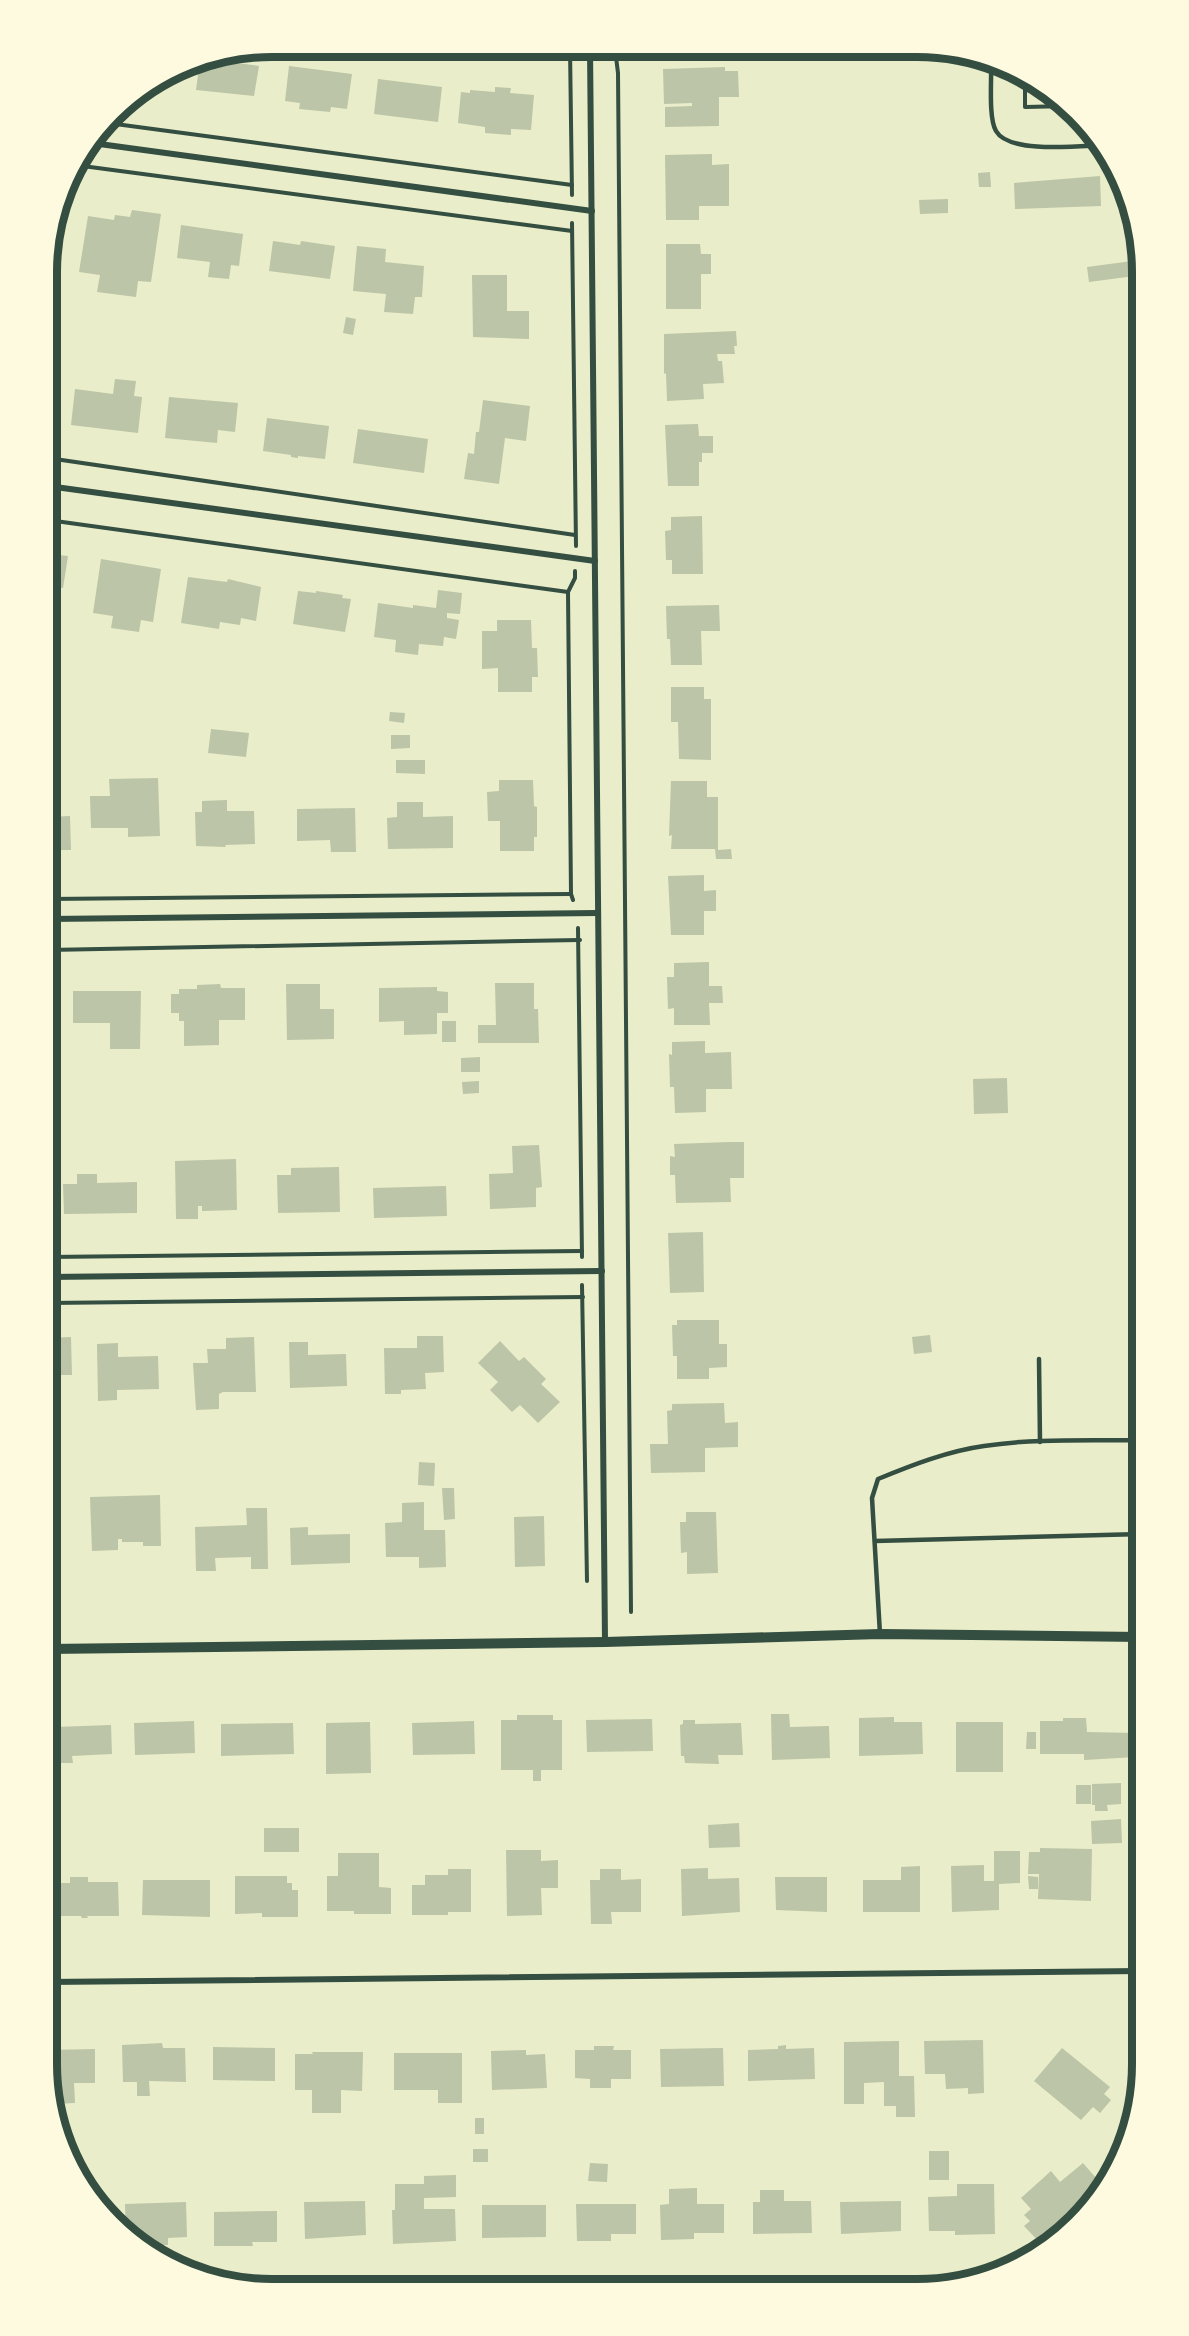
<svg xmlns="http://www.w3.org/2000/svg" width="1189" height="2336" viewBox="0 0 1189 2336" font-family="Figtree,sans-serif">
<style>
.building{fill:#bcc5a7}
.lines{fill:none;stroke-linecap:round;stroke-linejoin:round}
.path{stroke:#344e41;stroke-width:4}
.service{stroke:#344e41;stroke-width:4.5}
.minor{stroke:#344e41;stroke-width:6}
.tertiary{stroke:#344e41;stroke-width:10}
.rim{fill:none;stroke:#344e41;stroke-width:8}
</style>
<rect width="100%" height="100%" fill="#e9edc9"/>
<g class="building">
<path d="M209 59 259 66 254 96 196 90 200 61Z"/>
<path d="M289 66 352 74 347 109 331 107 330 112 299 109 300 103 285 101Z"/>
<path d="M725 67V71H738L739 97H719V126L665 127V107L692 106V103L664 104 663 69Z"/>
<path d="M378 79 442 87 438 122 374 114Z"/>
<path d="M495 87 511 88 510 93 534 95 531 130 511 129V135L485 133V127L458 123 461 92 470 93V90L495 92Z"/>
<path d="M712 154V165L729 164V206H699V220H666L665 155Z"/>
<path d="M990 172 991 187H979L978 173Z"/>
<path d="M1100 176 1101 206 1015 209 1014 183Z"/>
<path d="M948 199V213L920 214 919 200Z"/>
<path d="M132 210 161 214 151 282 138 281 136 297 97 292 100 275 79 272 88 216 114 220 115 215 130 217Z"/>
<path d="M181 225 243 234 239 266 231 265 229 279 208 277 210 262 177 258Z"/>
<path d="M273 241 300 245 301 241 335 246 330 279 269 271Z"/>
<path d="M666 244H700L701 254H711V274H701V309H666Z"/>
<path d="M357 246 386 249 385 262 424 266 422 297H415L413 314 384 312 386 294 353 291Z"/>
<path d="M1140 260 1142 275 1089 282 1087 267Z"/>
<path d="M472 275H507V311H529V339L473 337Z"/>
<path d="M346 317 356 319 353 335 343 333Z"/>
<path d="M736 331 737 346H734L735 354H717L718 361H722L724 383 703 384 704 399 667 401 666 373 664 374V334Z"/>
<path d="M115 379 136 381 134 396 142 397 138 433 71 425 75 389 113 394Z"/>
<path d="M169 397 238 403 235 432 218 430 217 443 165 438Z"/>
<path d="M483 400 530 406 526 441 505 438 499 484 464 479 468 453 474 454 476 432H479Z"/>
<path d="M267 418 329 426 325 459 298 456V458L291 457V455L263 451Z"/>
<path d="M698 424 699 436H713V453H702V462H699V486H668L665 425Z"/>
<path d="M358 429 428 439 424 473 353 463Z"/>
<path d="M702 516 703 574H672V560H666L665 531 671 530V517Z"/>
<path d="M48 554 68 556 63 588 48 586Z"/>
<path d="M101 559 161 569 153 622 141 620 139 632 111 628 113 616 93 613Z"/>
<path d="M188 577 227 582 228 579 261 587 256 621 241 618 240 625 220 622 219 629 181 623Z"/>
<path d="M438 590 462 593 460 614 447 613V618L459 620 456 639 444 637 443 646 419 644 418 655 395 652 396 640 374 637 378 603 413 608V605L436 608Z"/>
<path d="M298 591 316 593V591L343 595 342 598 351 599 345 632 293 624Z"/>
<path d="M719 605 720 631H701L702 665H671L670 639H667L666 606Z"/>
<path d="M497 620H531L532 648H537L538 677H532V692H498V668L482 669V631H497Z"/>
<path d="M48 653 61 654 56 688 48 687Z"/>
<path d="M671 687H704V699H711V760L679 759 678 722H671Z"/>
<path d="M390 712 405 713 404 723 389 721Z"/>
<path d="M211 729 249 733 246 757 208 753Z"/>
<path d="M391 735H410V748L391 749Z"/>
<path d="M396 760H425V774L396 773Z"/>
<path d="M158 778 160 836 128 837V828H91L90 796H110L109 779Z"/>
<path d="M499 780H533L534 806 537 807V837H534V851H500V821H488L487 792 499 791Z"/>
<path d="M671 781H707V797H718V850L731 849 732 859H716L715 849H671L672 835 669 836Z"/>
<path d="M227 800V811H254L255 844 225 845 226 847 196 846 195 812H202V801Z"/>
<path d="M397 802H423V817L453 816V848L388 849 387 818 397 817Z"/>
<path d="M355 808 356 852H331L330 840 297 841V809Z"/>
<path d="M70 816 71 850H48V817Z"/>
<path d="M704 875V891L716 890V911H704V935H671L668 876Z"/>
<path d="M709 962V986H722L723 1003H709L710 1025H674V1008L668 1009 667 977H674V963Z"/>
<path d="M495 983H534V1009H538L539 1043H478V1025H496Z"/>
<path d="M220 984 221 988H245V1020H219V1045L184 1046V1021H179V1013H171V994H179V989H197V985Z"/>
<path d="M286 984H320V1009H334V1039L287 1040Z"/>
<path d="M437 987V991L448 992V1013H437V1034L404 1035V1021L379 1022V988Z"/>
<path d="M73 991H141L140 1049H110V1023H73Z"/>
<rect x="442" y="1021" width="14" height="21"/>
<path d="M705 1041V1053L731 1052 732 1089H706V1112L675 1113 674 1087H670L669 1054 672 1055V1042Z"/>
<path d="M480 1057V1072H461V1058Z"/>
<path d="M1007 1078 1008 1113 974 1114 973 1079Z"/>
<path d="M479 1081V1093L463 1094 462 1082Z"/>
<path d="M729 1142H744V1178H730L731 1202 676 1203 675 1175H670V1156L675 1157 674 1144Z"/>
<path d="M539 1145 542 1187 536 1188V1207L490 1209 489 1174 513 1173 512 1146Z"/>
<path d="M236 1159 237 1210 202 1211V1206H198V1219H176L175 1161Z"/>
<path d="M339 1167 340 1212 278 1213 277 1175H291V1168Z"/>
<path d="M77 1174H97V1183L137 1182V1213L64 1214 63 1184H77Z"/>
<path d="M446 1186 447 1216 374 1218 373 1188Z"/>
<path d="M703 1232 704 1292 670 1293 668 1233Z"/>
<path d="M677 1320H719V1344H727V1367L709 1368V1379H677V1356H673L672 1325H677Z"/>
<path d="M930 1335 932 1352 914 1354 912 1337Z"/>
<path d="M417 1336H443L444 1372 425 1373 426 1389 401 1390V1394H385L384 1348H417Z"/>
<path d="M71 1337 72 1375H47V1338Z"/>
<path d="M254 1337 256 1392H223L219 1394V1409L196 1410 193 1363H208L207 1349H226V1338Z"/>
<path d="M500 1341 519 1361 524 1357 546 1379 541 1384 560 1402 538 1423 520 1405 512 1412 490 1390 498 1382 478 1363Z"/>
<path d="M289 1342H308V1355L346 1354 347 1386 290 1388Z"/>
<path d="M118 1343V1357L158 1356 159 1389 117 1390V1400L98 1401 97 1344Z"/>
<path d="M724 1403 725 1423 738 1422V1447L705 1448V1472L651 1473 650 1444H668L667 1411 672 1410V1404Z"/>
<path d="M419 1462 435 1463 434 1486 418 1485Z"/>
<path d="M442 1488H454L455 1519 444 1520Z"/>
<path d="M160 1495 161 1546H143V1542H122V1539H118V1550L92 1551 90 1497Z"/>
<path d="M424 1502V1530H445L446 1567 419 1568V1557H386L385 1523 402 1522V1503Z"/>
<path d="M246 1508H267L268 1569H251V1557L215 1558 216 1571H196L195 1527 247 1525Z"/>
<path d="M686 1512H716L718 1573 687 1574V1552L681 1553 680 1522H686Z"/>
<path d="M544 1516 545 1566 515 1567 514 1517Z"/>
<path d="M308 1527V1535L350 1534V1563L291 1565 290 1528Z"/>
<rect x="47" y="1537" width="11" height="30"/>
<path d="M771 1714H789L790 1727 829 1726 830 1758 772 1760Z"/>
<path d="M517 1715H553V1720H562V1770H541V1781H533V1770H501V1720H517Z"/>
<path d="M894 1717V1722H922L923 1754 859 1756V1718Z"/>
<path d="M1063 1718H1086L1087 1732 1136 1733V1757L1084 1760V1754H1040V1721H1063Z"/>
<path d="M652 1719 653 1751 587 1752 586 1720Z"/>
<path d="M683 1720H695V1724L741 1723 743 1755H718L719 1764 685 1763 684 1756H681L680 1725 683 1724Z"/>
<path d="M194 1721 195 1753 135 1755 134 1723Z"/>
<path d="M474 1721 475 1754 413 1755 412 1723Z"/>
<path d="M370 1722 371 1773 326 1774V1723Z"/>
<rect x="956" y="1722" width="47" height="50"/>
<path d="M293 1723 294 1754 221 1756V1724Z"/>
<path d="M111 1725 112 1754 72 1756 73 1763H56L55 1727Z"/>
<path d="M1027 1732H1036V1749H1026Z"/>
<path d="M1121 1783V1804L1107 1805 1108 1811H1095V1805H1092V1784Z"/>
<rect x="1076" y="1785" width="15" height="19"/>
<path d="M1121 1819 1122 1843 1092 1844 1091 1821Z"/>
<path d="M739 1823 740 1847 709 1848 708 1825Z"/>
<rect x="264" y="1828" width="35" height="24"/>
<path d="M1040 1848 1092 1849 1091 1901 1038 1899 1039 1874H1028L1029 1852H1040Z"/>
<path d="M506 1850H541V1861L558 1860V1888H541L542 1915 507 1916Z"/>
<path d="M994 1851H1020V1883L999 1884V1910L952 1912 951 1866 984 1865V1881H994Z"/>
<path d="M338 1853H379V1887L391 1888V1914H354V1911H327V1876H338Z"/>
<path d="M920 1866V1912H863V1880H901V1867Z"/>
<path d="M708 1868V1879L739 1878 740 1912 682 1916 681 1869Z"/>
<path d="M448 1869H471V1912H448V1915H412V1885H425V1875H448Z"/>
<path d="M600 1869H621V1880L641 1879V1912H611L612 1924H591L590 1880H600Z"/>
<path d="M235 1876H287V1883H292V1890H298V1917H262V1913L235 1914Z"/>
<path d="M1028 1876 1038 1877V1889H1029Z"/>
<path d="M70 1877H88V1882H118L119 1916H87L88 1918H82L81 1916H53L52 1883H70Z"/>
<path d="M775 1877H827V1912L776 1910Z"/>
<path d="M143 1880H210V1917L142 1915Z"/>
<path d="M983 2040 984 2093 968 2094V2088L946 2089 945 2074H925L924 2041Z"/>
<path d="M899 2041V2076H914L915 2117H896V2106H884V2082L864 2083V2104H844V2042Z"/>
<path d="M162 2043 163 2048H185L186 2082 149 2081 150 2096H137V2082H123L122 2045Z"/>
<path d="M786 2045V2049L814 2048 815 2079 748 2081V2050L778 2049V2046Z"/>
<path d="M594 2046H614L613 2050H631V2079H611V2088H590V2079L575 2078V2050H594Z"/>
<path d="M213 2047 275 2048V2081L213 2080Z"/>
<path d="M723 2048 724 2086 661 2087 660 2049Z"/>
<path d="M1062 2048 1110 2087 1104 2094 1111 2100 1100 2113 1093 2107 1081 2120 1034 2081Z"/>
<path d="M95 2049V2083H74L75 2103 53 2104 46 2064 47 2050Z"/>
<path d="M526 2050V2055L545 2054 547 2088 492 2090 491 2051Z"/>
<path d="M312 2052H363L362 2091 341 2090V2113H312V2090H295V2054H313Z"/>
<path d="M394 2053H462V2103H438V2090H394Z"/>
<rect x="475" y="2118" width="9" height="16"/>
<rect x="473" y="2149" width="15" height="13"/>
<rect x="929" y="2151" width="20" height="29"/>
<path d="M590 2163 608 2164 607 2182 588 2181Z"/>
<path d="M1083 2163 1102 2185 1080 2205 1084 2209 1043 2246 1024 2226 1030 2221 1024 2215 1031 2209 1021 2198 1051 2171 1060 2182Z"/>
<path d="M456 2175V2197L424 2198V2209H455L456 2241 393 2244 392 2210H395V2184H424V2176Z"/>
<path d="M957 2184H994L995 2234 955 2235V2231H929L928 2197 957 2196Z"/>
<path d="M697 2188V2204H724V2233H694V2239L661 2240 660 2205 669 2204V2189Z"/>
<path d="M760 2190H784V2201H811L812 2233 753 2234V2202H760Z"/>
<path d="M365 2201 366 2235 305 2239 304 2202Z"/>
<path d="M901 2201V2231L841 2234 840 2202Z"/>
<path d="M186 2202 187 2237 168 2238V2245H142L141 2238H131L126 2235 125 2204Z"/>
<path d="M576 2204H636V2234H611V2241H577Z"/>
<path d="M482 2205H546V2237L482 2238Z"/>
<path d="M277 2211V2242H252L253 2246H214V2212Z"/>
</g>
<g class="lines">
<g class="path">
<path d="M570 48 572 195"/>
<path d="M615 49 618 73 631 1612"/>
<path d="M1025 75V107L1069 106"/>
<path d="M108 123 572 185"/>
<path d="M75 165 572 231"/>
<path d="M572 223 576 546"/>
<path d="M48 458 575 535"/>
<path d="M48 520 568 592"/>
<path d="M48 899 571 894"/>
<path d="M573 900 571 894 568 592 575 578V571"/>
<path d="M578 928 582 1257"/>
<path d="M48 950 580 940"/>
<path d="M47 1257 582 1251"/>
<path d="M582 1285 587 1581"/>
<path d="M47 1303 583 1297"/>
</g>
<g class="service">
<path d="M991 61C992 78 988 117 996 131 1009 154 1079 146 1103 145"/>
<path d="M1039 1359 1040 1442"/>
<path d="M875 1541 1142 1534"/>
<path d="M880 1634 872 1498 878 1479C912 1465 948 1451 984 1446 1036 1438 1090 1441 1142 1440"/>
</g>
<g class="minor">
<path d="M590 48 605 1642"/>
<path d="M92 143 592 211"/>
<path d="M48 486 595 561"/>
<path d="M48 919 598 913"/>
<path d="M47 1277 602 1271"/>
<path d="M47 1982 1142 1971"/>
</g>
<path class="tertiary" d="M47 1649 605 1642 880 1634 1142 1637"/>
</g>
<path d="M0 0H1189V2336H0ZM272 57H917A215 215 0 0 1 1132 272V2064A215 215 0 0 1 917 2279H272A215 215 0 0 1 57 2064V272A215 215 0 0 1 272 57Z" fill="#fefae0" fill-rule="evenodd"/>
<path class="rim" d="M272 57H917A215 215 0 0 1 1132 272V2064A215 215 0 0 1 917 2279H272A215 215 0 0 1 57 2064V272A215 215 0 0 1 272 57Z"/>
</svg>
